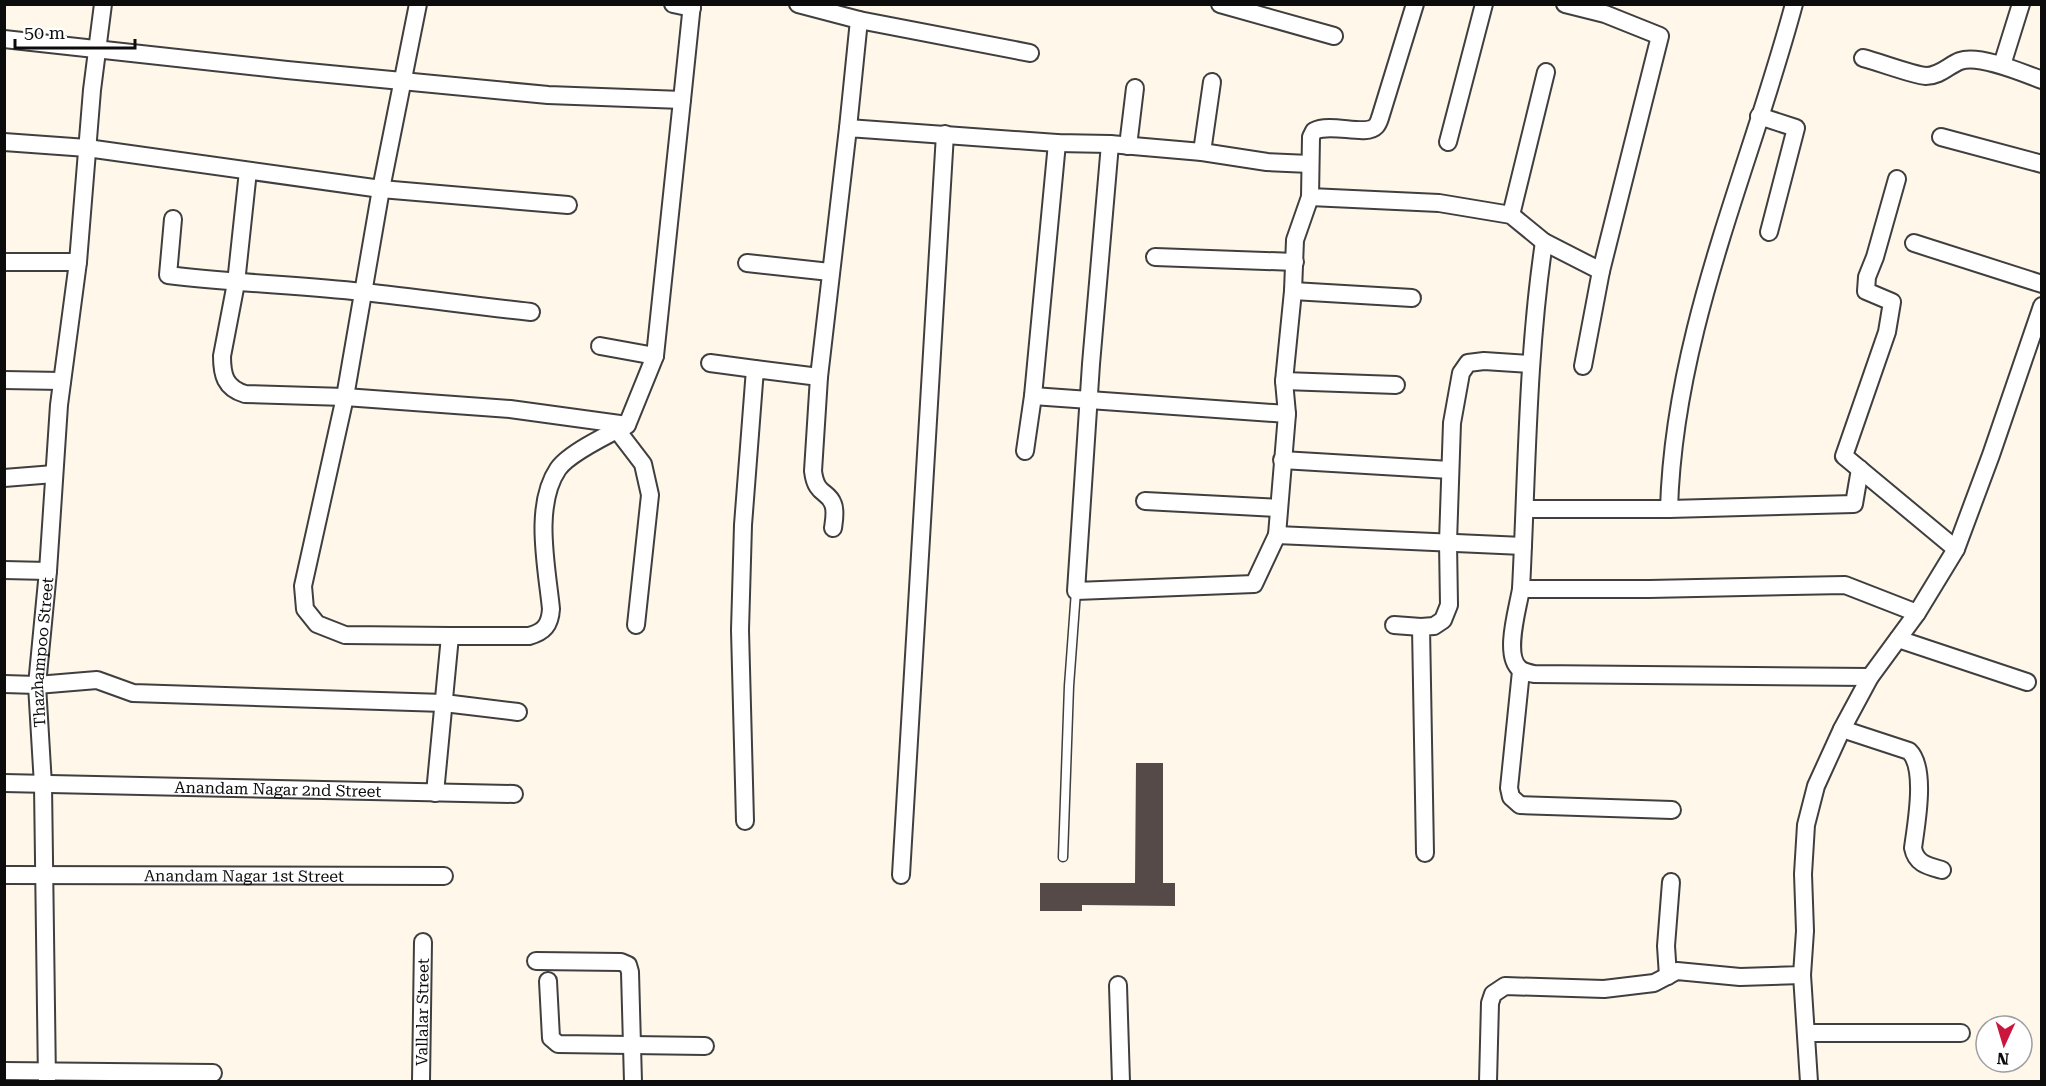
<svg xmlns="http://www.w3.org/2000/svg" width="2046" height="1086" viewBox="0 0 2046 1086" font-family="'Roboto Serif',serif">
<style>
.building{fill:#554a47}
.lines{fill:none;stroke-linecap:round;stroke-linejoin:round}
.lane-casing{stroke:#3f3f3f;stroke-width:11}
.street-casing{stroke:#3f3f3f;stroke-width:20}
.lane{stroke:#fff;stroke-width:8}
.street{stroke:#fff;stroke-width:16}
.labels{text-anchor:middle;dominant-baseline:central;stroke-width:6;stroke-linejoin:round;paint-order:stroke}
.street-label{font-size:16px;fill:#0c0c0c;stroke:#fff}
</style>
<rect width="100%" height="100%" fill="#fff7ea"/>
<path class="building" d="M1136 763H1163V883H1175V906L1082 905V911H1040V883H1135Z"/>
<g class="lines">
<defs>
<path id="lane" d="M1063 857 1069 686 1076 591"/>
<g id="street">
<path d="M418 4 381 189 345 397 303 586 305 609 317 624 345 635 450 636"/>
<path d="M673 4 692 8"/>
<path d="M798 4 859 20 1030 53"/>
<path d="M1220 4 1334 36"/>
<path d="M1415 4 1380 118C1379 121 1378 124 1376 126 1366 137 1331 122 1314 131L1311 137 1310 197 1439 203 1511 215 1544 242 1601 271"/>
<path d="M1565 4 1605 14 1660 36 1601 271 1583 366"/>
<path d="M4 39 287 70 548 95 682 100 692 4"/>
<path d="M1863 58C1879 62 1913 75 1926 76 1940 76 1949 65 1960 61 1979 54 2023 73 2042 80"/>
<path d="M2002 65 2021 4"/>
<path d="M1759 116 1796 128 1769 232"/>
<path d="M848 128 859 20"/>
<path d="M1941 137 2042 164"/>
<path d="M4 142 87 148 381 189 568 205"/>
<path d="M1448 142 1484 4"/>
<path d="M1110 144 1091 364 1076 591 1254 584 1277 535 1287 414 1284 381 1293 291 1295 240 1310 197"/>
<path d="M1128 146 1135 88"/>
<path d="M1202 152 1212 82"/>
<path d="M248 171 236 283 222 356C222 375 225 388 245 394L345 397 510 409 627 425"/>
<path d="M1897 179 1875 257 1867 277 1866 291 1892 302 1887 332 1844 456 1956 549"/>
<path d="M1511 215 1546 72"/>
<path d="M173 219 168 275C233 283 298 285 363 292 419 298 475 306 531 312"/>
<path d="M1544 242C1527 356 1527 473 1521 589H1649L1845 585 1917 613"/>
<path d="M1914 243 2042 284"/>
<path d="M1155 257 1295 262"/>
<path d="M4 262H78"/>
<path d="M747 263 830 272"/>
<path d="M1293 291 1412 298"/>
<path d="M600 346 655 356"/>
<path d="M710 363 755 369"/>
<path d="M819 377 813 471C816 496 828 490 833 504 836 511 834 521 833 528"/>
<path d="M4 380 62 381"/>
<path d="M1284 381 1396 385"/>
<path d="M1033 396 1287 414"/>
<path d="M617 430 643 464 650 495 636 625"/>
<path d="M1025 451 1033 396 1057 143"/>
<path d="M1282 460 1450 470"/>
<path d="M4 478 54 474"/>
<path d="M1145 501 1279 508"/>
<path d="M1525 509H1669L1854 504 1860 469"/>
<path d="M1669 509C1674 333 1749 172 1794 4"/>
<path d="M1277 535 1523 546"/>
<path d="M4 570 48 571"/>
<path d="M1521 589C1518 608 1503 656 1520 669 1524 672 1529 673 1534 674L1870 677"/>
<path d="M1394 625 1421 627"/>
<path d="M1898 639 2027 682"/>
<path d="M1521 671 1509 788 1511 797 1520 805 1672 810"/>
<path d="M4 684 37 685 97 680 133 693 444 703 518 712"/>
<path d="M1842 729 1909 751C1927 768 1916 825 1913 848 1916 864 1928 866 1942 870"/>
<path id="s1" d="M4 783 514 794"/>
<path d="M435 793 450 636H529C544 632 550 625 551 609 547 568 533 506 558 469 569 453 609 434 627 425L655 356 682 100"/>
<path d="M745 821 740 630 743 525 755 369 819 377 848 128 1057 143 1110 144 1202 152 1267 162 1310 164"/>
<path d="M1425 853 1421 627 1434 626 1443 620 1449 605 1448 542 1452 423 1461 373 1468 363 1484 361 1531 364"/>
<path id="s2" d="M4 875 444 876"/>
<path d="M901 875 945 134"/>
<path d="M536 961 621 962 628 965 630 972 633 1082"/>
<path d="M1802 975 1809 1082"/>
<path d="M1668 976 1666 946 1671 882"/>
<path d="M548 981 551 1038 558 1044 705 1046"/>
<path d="M1118 985 1121 1082"/>
<path d="M1806 1033H1961"/>
<path d="M4 1071 213 1073"/>
<path id="s3" d="M47 1082 43 785 37 685 48 571 59 405 78 262 92 90 103 4"/>
<path id="s4" d="M421 1082 423 942"/>
<path d="M1488 1082 1490 1003 1493 994 1505 986 1604 989 1654 983 1677 971 1740 977 1802 975 1805 931 1803 874 1806 825 1816 786 1842 729 1870 677 1917 613 1956 549 1991 455 2042 306"/>
</g>
</defs>
<use href="#lane" class="lane-casing"/>
<use href="#street" class="street-casing"/>
<use href="#lane" class="lane"/>
<use href="#street" class="street"/>
</g>
<g class="labels">
<g class="street-label">
<text stroke="none"><textPath href="#s3" startOffset="430">Thazhampoo Street</textPath></text>
<text stroke="none"><textPath href="#s1" startOffset="274">Anandam Nagar 2nd Street</textPath></text>
<text stroke="none"><textPath href="#s2" startOffset="240">Anandam Nagar 1st Street</textPath></text>
<text stroke="none"><textPath href="#s4" startOffset="70">Vallalar Street</textPath></text>
</g>
</g>
<rect width="2046" height="1086" fill="none" stroke="#0c0c0c" stroke-width="12"/>
<g transform="translate(2004 1044) rotate(184)"><circle r="28" fill="#ffffff" stroke="#9e9e9e" stroke-width="1.5"/>
<path d="M0-4.5L10 22L0 15L-10 22Z" fill="#ca153d"/>
<text y="-9" font-size="16" font-weight="bold" text-anchor="middle" fill="#0c0c0c">N</text>
</g>
<path d="M15 39v9h120v-9" fill="none" stroke="#0c0c0c" stroke-width="3"/>
<text x="24" y="39" font-size="18" fill="#0c0c0c" stroke="#ffffff" stroke-width="4.5" paint-order="stroke">50 m</text>
</svg>
